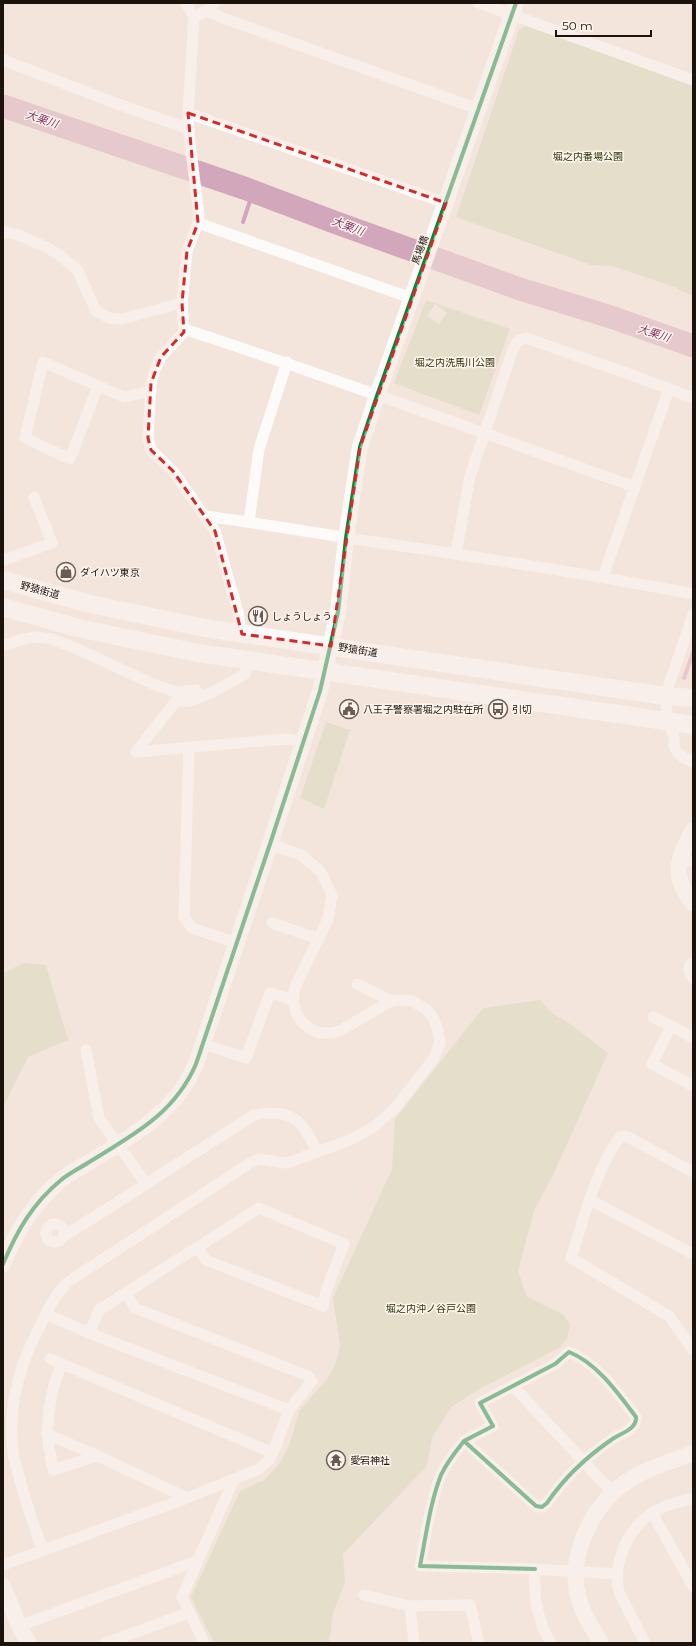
<svg xmlns="http://www.w3.org/2000/svg" width="696" height="1646" viewBox="0 0 696 1646" font-family="Montserrat,'Noto Sans JP',sans-serif">
<style>
.green{fill:#d3d4b6;fill-rule:evenodd}
.lines{fill:none;stroke-linecap:round;stroke-linejoin:round}
.stream{stroke:#d3a7bb;stroke-width:4}
.river{stroke:#d3a7bb;stroke-width:23}
.street{stroke:#fdfbfa;stroke-width:11}
.secondary{stroke:#fdfbfa;stroke-width:16}
.primary{stroke:#fdfbfa;stroke-width:18}
.cycleway-casing{stroke:#fff4ed;stroke-width:6}
.cycleway{stroke:#00873e;stroke-width:4}
.marked{fill:none;stroke:#d62828;stroke-width:3;stroke-dasharray:8 5;stroke-linejoin:round}
.labels{text-anchor:middle;dominant-baseline:central;stroke-width:3;stroke-linejoin:round;paint-order:stroke}
.park-label{font-size:10px;fill:#293305;stroke:#fff4ed}
.street-label{font-size:10px;fill:#1c130d;stroke:#fff4ed}
.poi-label{font-size:10px;fill:#1c130d;stroke:#fff4ed;text-anchor:start}
.water-label{font-size:11px;font-style:italic;fill:#7e3864;stroke:#fff4ed}
</style>
<rect width="100%" height="100%" fill="#f4e5dc"/>
<g class="green">
<path d="M526 26 693 84V296L674 287 612 266 591 265 456 217 519 30Z"/>
<path d="M426 300 510 329 479 415 394 383ZM435 304 447 313 439 324 427 316Z"/>
<path d="M326 722 350 730 324 809 300 798Z"/>
<path d="M24 963 46 965 68 1040 28 1057 3 1107V973Z"/>
<path d="M540 1000 553 1014 572 1025 608 1053 554 1173 534 1211 518 1271 527 1297 564 1315 570 1325 567 1339 559 1348 481 1388 451 1407 432 1438 427 1466 343 1554 345 1582 333 1613 329 1643H214L191 1597 240 1491 264 1480 280 1463 289 1446 300 1410 327 1379 336 1363 340 1345 333 1298 392 1169 395 1119 483 1008Z"/>
</g>
<g class="lines">
<g class="stream">
<path d="M243 222 253 192"/>
<path d="M684 678 693 653"/>
</g>
<path class="river" d="M3 106 244 188 334 222 520 289 611 317 693 346"/>
<g class="street">
<path d="M186 3 194 17"/>
<path d="M215 3 206 11 194 17 188 113 189 135 199 215 198 223 187 251 182 303 184 332 161 357 155 370 151 383 148 438 151 450 173 471 215 531 238 612 242 634"/>
<path d="M479 3 693 80"/>
<path d="M206 11 223 18 478 109"/>
<path d="M3 60 115 103 189 129"/>
<path d="M188 113 446 203"/>
<path d="M198 223 411 298"/>
<path d="M3 232 16 234 46 247 61 256 78 271 96 311 109 318 122 319 182 303"/>
<path d="M184 329C335 378 485 434 635 487"/>
<path d="M98 386 70 459 25 438 43 362 124 397 151 391"/>
<path d="M205 516C257 523 309 532 361 540 472 556 583 573 693 594"/>
<path d="M249 522 259 449 287 362"/>
<path d="M456 554 470 476 513 349 518 341 526 338 629 374 693 398"/>
<path d="M3 560 52 543 34 497"/>
<path d="M603 577 669 389"/>
<path d="M693 615 665 696 668 721 674 737V746L677 752 684 758 693 762"/>
<path d="M3 646 23 639 36 637 52 639 73 647 153 684 176 692 196 690"/>
<path d="M249 661 245 674 213 692 190 701H176L136 752 273 740 288 739 304 741"/>
<path d="M189 747 184 917 192 928 237 943"/>
<path d="M679 858 693 862"/>
<path d="M272 923 319 939"/>
<path d="M693 963 690 965 689 971 693 978"/>
<path d="M357 984 391 1001"/>
<path d="M653 1017 671 1026"/>
<path d="M693 1038 671 1026 652 1064 693 1086"/>
<path d="M203 1044 246 1058 270 993 293 1000"/>
<path d="M86 1050 99 1118 146 1184"/>
<path d="M693 1172 626 1136 620 1137C595 1170 584 1219 571 1258L669 1316 693 1350"/>
<path d="M590 1200 693 1254"/>
<circle cx="55" cy="1233" r="9"/>
<path d="M63 1237 254 1115C291 1108 302 1119 317 1152"/>
<path d="M46 1314 89 1333 289 1410"/>
<path d="M89 1333 99 1310 259 1208 344 1244 326 1291 323 1306 206 1260 198 1248"/>
<path d="M50 1359 273 1453"/>
<path d="M62 1364C51 1388 49 1408 47 1434L98 1456 187 1498"/>
<path d="M513 1386 613 1493"/>
<path d="M47 1434 53 1470 98 1456"/>
<path d="M464 1441 493 1426 480 1403 555 1364 569 1352C597 1363 618 1393 636 1417 637 1430 620 1433 611 1440 585 1458 564 1478 547 1503L542 1507 536 1506 464 1441C456 1451 447 1462 441 1475 430 1503 426 1536 420 1566L535 1569"/>
<path d="M652 1513 693 1586"/>
<path d="M43 1551C34 1525 24 1499 18 1472 16 1466 14 1459 13 1452 8 1411 18 1370 36 1334 45 1315 53 1297 68 1282L250 1163 259 1159 287 1163 350 1140 374 1127 396 1107 434 1058 440 1043 438 1031 434 1019 426 1009 412 1001 401 1000 391 1001 341 1030 333 1033H319L310 1029 302 1022 296 1013 293 1000 295 987 328 919 332 895 321 872 301 855 270 844"/>
<path d="M3 1565 187 1498 259 1469 269 1460 273 1453 289 1410 312 1381 308 1376 135 1308 126 1293"/>
<path d="M364 1595 410 1606 470 1605 479 1643"/>
<path d="M410 1606 414 1643"/>
<path d="M19 1626 197 1561"/>
<path d="M106 1643 188 1613"/>
<path d="M204 1643 182 1597 234 1479"/>
<path d="M551 1643C537 1620 533 1595 535 1569L617 1574"/>
<path d="M645 1643 619 1592C612 1564 628 1528 652 1513 664 1505 679 1502 693 1498"/>
</g>
<g class="secondary">
<path d="M693 830C678 858 670 876 693 903"/>
<path d="M3 1264C17 1231 32 1204 61 1180 68 1174 78 1169 86 1164 131 1136 174 1115 196 1064L270 844 320 691 338 612 346 538 360 447 377 396 516 3"/>
<path d="M3 1586 19 1626 29 1643"/>
<path d="M601 1643C593 1629 583 1615 579 1600 566 1554 594 1500 634 1477 652 1466 674 1461 693 1453"/>
</g>
<g class="primary">
<path d="M3 580 90 604 205 628 665 696 693 698"/>
<path d="M3 607 78 628 198 653 693 725"/>
</g>
<defs>
<g id="cycleway">
<path d="M3 1264C17 1231 32 1204 61 1180 68 1174 78 1169 86 1164 131 1136 174 1115 196 1064L270 844 320 691 338 612 346 538 360 447 377 396 516 3"/>
<path d="M464 1441 493 1426 480 1403 555 1364 569 1352C597 1363 618 1393 636 1417 637 1430 620 1433 611 1440 585 1458 564 1478 547 1503L542 1507 536 1506 464 1441C456 1451 447 1462 441 1475 430 1503 426 1536 420 1566L535 1569"/>
</g>
</defs>
<use href="#cycleway" class="cycleway-casing"/>
<use href="#cycleway" class="cycleway"/>
</g>
<path d="M0 0H696V1646H0ZM188 113 446 203 360 447 331 646 242 634 215 531 173 471 151 450 148 438 151 383 161 357 184 332 182 303 187 251 198 223Z" fill="#f4e5dc" fill-opacity=".55" fill-rule="evenodd"/>
<path class="marked" d="M188 113 446 203 360 447 331 646 242 634 215 531 173 471 151 450 148 438 151 383 161 357 184 332 182 303 187 251 198 223Z"/>
<defs>
<symbol id="shop-ring" viewBox="-11 -11 22 22"><circle r="9.5" fill="#fff4ed" stroke="#685c55" stroke-width="1.5"/><path d="M-5-2.5h2.3a2.7 3.5 0 0 1 5.4 0H5L5.5 6h-11ZM-1.5-2.5h3a1.5 2.3 0 0 0-3 0Z" fill="#685c55"/></symbol>
<symbol id="restaurant-ring" viewBox="-11 -11 22 22"><circle r="9.5" fill="#fff4ed" stroke="#685c55" stroke-width="1.5"/><path d="M-5-6h1v4h1v-4h1v4h1v-4h1v5L-1.5 .5V6h-2V.5L-5-1ZM5-6V6H3V1.5H1.5Q1.5-4 5-6Z" fill="#685c55"/></symbol>
<symbol id="civic-ring" viewBox="-11 -11 22 22"><circle r="9.5" fill="#fff4ed" stroke="#685c55" stroke-width="1.5"/><path d="M-.6-6.5H3V-4.5H.6V-3L4-1V1h2V6H-6V1h2V-1L-.6-3ZM-1.2 2.5V6h2.4V2.5Z" fill="#685c55"/></symbol>
<symbol id="bus-ring" viewBox="-11 -11 22 22"><circle r="9.5" fill="#fff4ed" stroke="#685c55" stroke-width="1.5"/><path d="M-5-6H5V4H4V6H2V4H-2V6H-4V4H-5ZM-3.5-4V0h7V-4ZM-3.5 1.2v1.5H-2V1.2ZM2 1.2v1.5H3.5V1.2Z" fill="#685c55"/></symbol>
<symbol id="temple-ring" viewBox="-11 -11 22 22"><circle r="9.5" fill="#fff4ed" stroke="#685c55" stroke-width="1.5"/><path d="M0-6L5-2H3V0L6.5 2.5H4V6H1.5V3h-3V6H-4V2.5H-6.5L-3 0V-2H-5Z" fill="#685c55"/></symbol>
</defs>
<g fill-rule="evenodd">
<use href="#shop-ring" x="55" y="561" width="22" height="22"/>
<use href="#restaurant-ring" x="247" y="605" width="22" height="22"/>
<use href="#civic-ring" x="338" y="698" width="22" height="22"/>
<use href="#bus-ring" x="487" y="698" width="22" height="22"/>
<use href="#temple-ring" x="325" y="1449" width="22" height="22"/>
</g>
<g class="labels">
<g class="park-label">
<text x="588" y="156">堀之内番場公園</text>
<text x="455" y="362">堀之内洗馬川公園</text>
<text x="431" y="1308">堀之内沖ノ谷戸公園</text>
</g>
<g class="street-label">
<text transform="translate(420 250) rotate(-70)">馬場橋</text>
<text transform="translate(40 590) rotate(15)">野猿街道</text>
<text transform="translate(358 650) rotate(9)">野猿街道</text>
</g>
<g class="poi-label">
<text x="80" y="572">ダイハツ東京</text>
<text x="272" y="616">しょうしょう</text>
<text x="363" y="709">八王子警察署堀之内駐在所</text>
<text x="512" y="709">引切</text>
<text x="350" y="1460">愛宕神社</text>
</g>
<g class="water-label">
<text transform="translate(42 119) rotate(19)">大栗川</text>
<text transform="translate(348 226) rotate(20)">大栗川</text>
<text transform="translate(654 333) rotate(18)">大栗川</text>
</g>
</g>
<rect width="696" height="1646" fill="none" stroke="#1c130d" stroke-width="8"/>
<path d="M556 30v6h95v-6" fill="none" stroke="#1c130d" stroke-width="2"/>
<text x="562" y="30" font-size="12" fill="#1c130d" stroke="#fff4ed" stroke-width="3" paint-order="stroke">50 m</text>
</svg>
